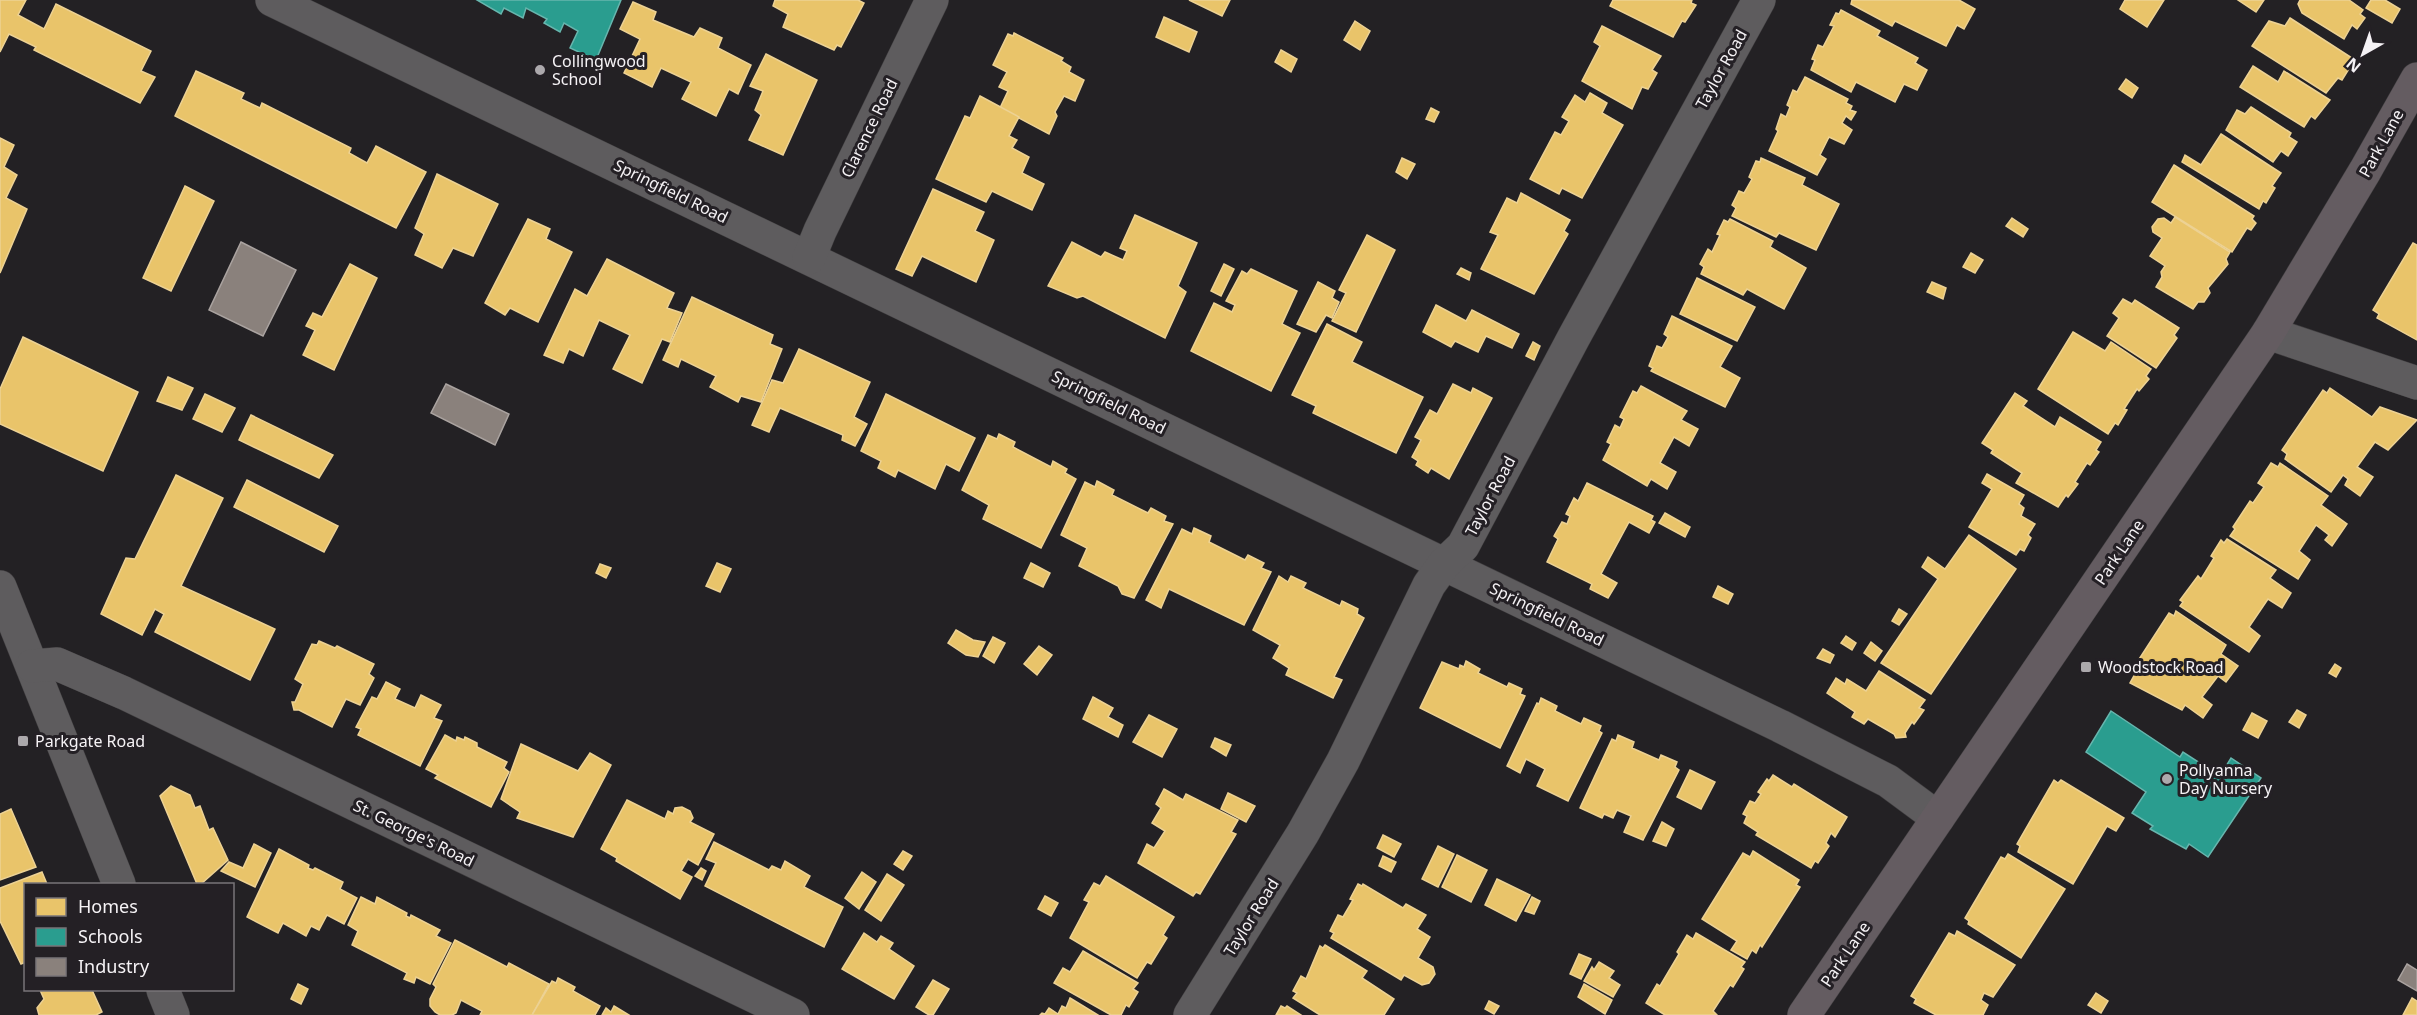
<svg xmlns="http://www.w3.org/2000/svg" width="2417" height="1015" viewBox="0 0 2417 1015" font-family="'Noto Sans',sans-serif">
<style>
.homes{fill:#e9c46a;stroke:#edd294;stroke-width:1.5}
.schools{fill:#2a9d8f;stroke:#67b6ae;stroke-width:1.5}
.industry{fill:#8a817c;stroke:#aaa3a0;stroke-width:1.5}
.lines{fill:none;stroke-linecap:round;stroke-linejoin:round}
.minor-casing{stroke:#3f3d3f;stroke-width:34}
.major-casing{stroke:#3f3d3f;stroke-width:34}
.minor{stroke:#5e5c5e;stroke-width:33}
.major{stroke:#645c61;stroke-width:33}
.poi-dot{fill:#aca9ac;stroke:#242025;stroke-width:2}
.labels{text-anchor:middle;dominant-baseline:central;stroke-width:6;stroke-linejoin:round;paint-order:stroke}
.poi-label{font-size:16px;fill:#f5f2f5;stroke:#242025;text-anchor:start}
.street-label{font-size:16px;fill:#f5f2f5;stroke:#242025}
</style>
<rect width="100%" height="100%" fill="#232124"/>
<g class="homes">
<path d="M0 0H26L18 15 44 29 56 4 151 51 141 71 155 77 140 103 34 50 36 47 9 34 0 52Z"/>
<path d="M775 0H858L864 3 841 47 837 45 834 50 783 27 788 14 773 6Z"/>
<path d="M1189 0H1230L1222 16Z"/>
<path d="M1613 0H1692L1691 3 1696 5 1685 22 1682 21 1673 37 1610 6Z"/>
<path d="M1852 0H1959L1975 9 1964 29 1957 25 1946 46 1895 21 1892 26 1851 4Z"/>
<path d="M2125 0H2164L2147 27 2120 9Z"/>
<path d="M2238 0H2264L2256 12Z"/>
<path d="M2300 0H2349L2363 10 2360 14 2365 18 2357 29 2352 25 2344 39 2302 13 2298 4Z"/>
<path d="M2371 0H2385L2400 9 2392 23 2366 8Z"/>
<path d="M633 2 656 12 653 20 694 37 700 28 722 38 718 48 751 65 738 94 729 89 716 116 682 99 691 82 661 68 652 87 624 73 640 39 620 29Z"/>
<path d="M1841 10 1880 31 1877 36 1918 58 1915 63 1927 70 1917 90 1904 84 1895 102 1856 82 1851 92 1811 70 1815 60 1812 59 1818 45 1823 47 1834 26 1830 25 1836 13 1839 14Z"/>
<path d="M1164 17 1197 32 1189 52 1156 37Z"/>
<path d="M2290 18 2352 58 2349 62 2352 64 2342 80 2338 78 2326 93 2252 46 2269 21 2285 26Z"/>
<path d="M1355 21 1370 31 1360 50 1344 40Z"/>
<path d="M1602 26 1661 56 1652 70 1657 73 1648 89 1642 87 1632 109 1582 81 1600 46 1594 42Z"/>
<path d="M1014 33 1063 58 1061 61 1071 67 1069 72 1084 80 1075 101 1064 96 1055 112 1057 116 1049 134 1000 108 1008 91 999 87 1007 72 993 65 1008 34 1013 36Z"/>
<path d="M1281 50 1297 59 1291 72 1275 62Z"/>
<path d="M766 54 817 80 783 155 749 140 761 115 755 110 763 91 750 86Z"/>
<path d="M2253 66 2278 82 2284 71 2330 100 2315 119 2311 116 2304 127 2240 87Z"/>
<path d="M196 71 244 93 241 99 260 108 262 103 351 148 349 153 367 163 376 146 426 172 396 228 175 116Z"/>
<path d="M1805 77 1848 99 1846 103 1852 106 1850 110 1856 112 1851 120 1846 116 1842 123 1852 130 1844 144 1829 137 1820 155 1826 159 1817 175 1769 151 1778 131 1776 129 1781 114 1786 117 1790 107 1787 105 1793 90 1797 92Z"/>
<path d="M2126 79 2138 88 2132 98 2119 89Z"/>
<path d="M1590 93 1607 103 1602 113 1623 125 1582 198 1562 188 1559 194 1530 179 1555 132 1561 135 1569 121 1562 117 1575 95 1585 102Z"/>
<path d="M980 96 1019 117 1009 136 1017 140 1012 148 1029 157 1022 173 1044 184 1032 210 992 191 986 202 936 179 965 116 970 118Z"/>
<path d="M2251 107 2291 133 2289 137 2297 142 2288 156 2281 151 2273 162 2226 130 2237 110 2245 114Z"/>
<path d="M1431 108 1439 112 1434 122 1426 119Z"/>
<path d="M2221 134 2281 173 2272 186 2275 188 2266 203 2263 201 2259 209 2182 162 2185 155 2201 165Z"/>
<path d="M0 138 14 145 4 167 17 175 6 198 27 209 0 273Z"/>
<path d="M1402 158 1415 164 1407 179 1396 172Z"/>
<path d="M1761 158 1805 178 1802 185 1839 204 1816 250 1779 233 1776 237 1732 216 1736 208 1732 205 1739 191 1744 193 1752 179 1749 177 1756 161 1760 162Z"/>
<path d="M2174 165 2254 216 2252 219 2256 223 2251 230 2247 228 2232 252 2152 202Z"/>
<path d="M437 174 498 204 473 256 453 248 442 268 415 255 424 234 415 228Z"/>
<path d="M185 186 214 201 171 291 143 278Z"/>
<path d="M933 189 984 212 975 231 994 240 976 282 922 256 912 276 896 269Z"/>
<path d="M1521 193 1570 220 1564 231 1568 234 1534 294 1481 269 1498 235 1490 232 1507 198 1517 203Z"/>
<path d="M1135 215 1197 243 1178 286 1186 292 1165 338 1083 296 1077 298 1048 286 1072 242 1101 257 1105 252 1123 260 1127 251 1120 248Z"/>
<path d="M2175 217 2230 252 2226 259 2228 264 2208 288 2210 293 2204 302H2198L2193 309 2156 287 2162 277 2161 272 2165 266 2150 256 2162 238 2153 232 2152 227 2158 219 2164 218 2171 223Z"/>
<path d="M2012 218 2028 229 2023 237 2006 226Z"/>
<path d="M528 219 550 229 546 239 572 252 538 322 510 308 505 315 485 303Z"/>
<path d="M1730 219 1773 241 1770 247 1806 268 1784 309 1747 289 1743 295 1701 274 1704 267 1700 264 1708 249 1712 252 1720 235 1717 234 1724 220 1728 222Z"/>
<path d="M1367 235 1395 250 1356 332 1332 321 1346 293 1339 290Z"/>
<path d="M2413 243 2417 245V340L2377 318 2379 314 2373 310Z"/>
<path d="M1971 253 1983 260 1975 273 1963 267Z"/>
<path d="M607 259 674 293 667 308 682 313 670 342 662 339 642 383 613 369 630 335 599 320 583 356 569 349 563 363 544 355 575 289 587 296Z"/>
<path d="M350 264 377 278 334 370 303 355 315 330 306 326 313 313 322 317Z"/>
<path d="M1224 264 1234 269 1221 296 1211 291Z"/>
<path d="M1461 268 1471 273 1469 280 1457 274Z"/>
<path d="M1251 269 1297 291 1282 324 1300 333 1271 391 1191 351 1214 303 1232 312 1235 305 1226 301 1242 271 1247 274Z"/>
<path d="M1697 278 1755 307 1737 341 1680 314Z"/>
<path d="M1318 282 1335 291 1332 298 1339 302 1332 318 1326 315 1316 332 1297 324Z"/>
<path d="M1932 282 1946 288 1943 299 1927 292Z"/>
<path d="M692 297 773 335 770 344 782 349 761 402 741 396 738 402 710 387 716 376 681 359 678 367 663 360Z"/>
<path d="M2123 299 2132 304 2135 300 2179 328 2174 335 2177 338 2156 368 2107 336 2119 318 2113 313Z"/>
<path d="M1436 305 1466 321 1472 310 1519 334 1512 348 1486 336 1478 352 1455 341 1451 347 1423 332Z"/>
<path d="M1672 316 1732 346 1720 367 1740 378 1725 407 1651 371 1653 368 1649 366 1657 346 1662 348 1668 337 1664 334Z"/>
<path d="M1327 324 1362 342 1352 362 1423 397 1396 453 1313 413 1316 406 1292 395Z"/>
<path d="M2073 332 2105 351 2111 342 2151 369 2146 376 2149 379 2139 391 2137 389 2124 409 2127 410 2118 425 2115 423 2108 434 2038 389Z"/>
<path d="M23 337 138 392 103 471 0 424V389Z"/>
<path d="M1533 342 1540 346 1534 360 1526 356Z"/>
<path d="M799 349 870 382 854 417 867 424 855 446 842 440 843 435 780 408 769 432 752 425 772 380 783 383Z"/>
<path d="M168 377 193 388 182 410 157 401Z"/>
<path d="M1453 384 1471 393 1473 388 1492 398 1449 479 1431 468 1428 473 1416 465 1418 461 1412 457 1421 440 1415 437 1430 410 1437 414Z"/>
<path d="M1641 386 1687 411 1681 420 1698 429 1689 446 1674 437 1660 463 1676 472 1667 489 1651 479 1647 486 1603 460 1611 444 1607 442 1615 425 1620 428 1624 419 1620 417 1633 391 1637 393Z"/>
<path d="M2330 388 2372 417 2380 407 2417 420 2388 450 2375 442 2357 467 2373 477 2360 496 2345 485 2348 479 2343 475 2331 492 2285 459 2287 454 2282 450 2323 390 2327 393Z"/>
<path d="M2015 393 2027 401 2023 406 2055 427 2060 417 2101 442 2096 450 2099 452 2090 465 2087 463 2075 482 2078 484 2068 497 2066 495 2058 507 2016 483 2022 473 1991 453 1993 450 1982 443Z"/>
<path d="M205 394 235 408 222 432 193 419Z"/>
<path d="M886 394 975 438 959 471 946 464 935 489 898 470 895 477 878 468 881 461 861 451Z"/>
<path d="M251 415 333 455 319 478 239 440Z"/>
<path d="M999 434 1015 442 1013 447 1051 467 1053 461 1067 469 1065 473 1076 479 1041 548 983 519 989 505 962 490 988 435 997 439Z"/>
<path d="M2271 463 2278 467 2280 463 2328 496 2321 505 2347 524 2332 546 2325 540 2329 535 2316 525 2299 551 2310 560 2298 579 2230 536 2235 529 2233 527 2250 501 2253 503 2264 487 2258 483Z"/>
<path d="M1987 474 2024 495 2019 504 2024 508 2021 516 2035 524 2028 535 2031 538 2024 551 2020 549 2016 555 1969 527 1992 489 1982 483Z"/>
<path d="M176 475 223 498 181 586 275 629 250 680 155 632 164 614 155 609 142 635 101 614 126 558 135 559Z"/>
<path d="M247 480 338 526 324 552 234 507Z"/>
<path d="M1097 481 1114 490 1112 495 1148 513 1151 508 1166 516 1164 521 1173 524 1134 598 1122 594 1118 586 1079 566 1087 548 1061 535 1085 482 1095 487Z"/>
<path d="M1587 483 1653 516 1651 520 1655 522 1649 533 1629 522 1601 574 1617 583 1608 598 1590 589 1592 584 1547 562 1558 539 1554 536 1562 522 1567 524 1570 516 1566 514 1574 498 1578 501Z"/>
<path d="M1665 513 1690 527 1685 537 1659 523Z"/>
<path d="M1194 528 1211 536 1209 542 1245 560 1248 555 1264 563 1261 568 1271 572 1244 625 1169 589 1161 608 1146 600 1182 529 1192 534Z"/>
<path d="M1969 535 2016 569 1931 694 1881 663 1938 579 1922 567 1928 557 1945 569Z"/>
<path d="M2227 539 2276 570 2270 578 2291 593 2282 608 2268 599 2249 627 2260 636 2249 652 2180 606 2183 602 2180 600 2198 576 2201 579 2214 558 2211 556 2221 540 2224 543Z"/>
<path d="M717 563 731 569 720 592 706 586Z"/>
<path d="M1031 563 1050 573 1043 587 1024 578Z"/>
<path d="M600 564 611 568 606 578 596 573Z"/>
<path d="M1279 576 1288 582 1291 576 1306 583 1303 588 1340 606 1342 601 1358 609 1357 614 1364 618 1334 677 1342 680 1333 698 1286 675 1289 668 1273 658 1280 645 1253 630Z"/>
<path d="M1718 586 1733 594 1728 604 1713 597Z"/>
<path d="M1899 609 1907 614 1899 625 1892 621Z"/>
<path d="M2176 611 2226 645 2221 654 2238 666 2226 682 2218 676 2202 697 2212 705 2203 718 2185 705 2182 710 2130 683 2136 672 2132 670 2169 613 2174 616Z"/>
<path d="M956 630 973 640 985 642 978 657 966 655 948 643Z"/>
<path d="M1846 636 1856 643 1852 650 1841 643Z"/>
<path d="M993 637 1005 643 994 663 983 656Z"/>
<path d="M319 641 335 648 337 646 374 664 369 674 374 678 360 705 346 699 332 727 299 710H294L292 702H295L303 684 295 679 312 644 317 645Z"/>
<path d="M1871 642 1882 651 1875 661 1864 653Z"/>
<path d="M1039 646 1052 655 1037 675 1024 664Z"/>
<path d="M1823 649 1834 655 1830 663 1817 658Z"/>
<path d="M1466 661 1480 669 1478 673 1507 687 1509 683 1522 689 1520 694 1525 696 1500 748 1420 708 1442 662 1459 669 1460 665 1464 667Z"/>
<path d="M2335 664 2341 668 2336 677 2329 673Z"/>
<path d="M1879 671 1925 700 1919 708 1924 710 1914 724 1912 722 1905 733 1906 737 1896 738 1894 734 1868 719 1864 724 1852 717 1855 712 1827 693 1836 678 1845 684 1847 679 1866 691Z"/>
<path d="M386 682 400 689 395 699 415 708 421 695 441 705 434 718 442 721 420 766 358 735 361 729 356 727 372 697 377 699Z"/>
<path d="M1093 697 1113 708 1108 717 1123 725 1118 737 1083 719Z"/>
<path d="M1541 698 1557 706 1555 711 1581 724 1584 718 1601 726 1599 731 1602 733 1568 801 1537 786 1545 769 1526 759 1520 773 1507 766 1537 703 1539 704Z"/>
<path d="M2297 710 2306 715 2299 728 2289 722Z"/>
<path d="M2252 713 2267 721 2258 738 2243 730Z"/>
<path d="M1149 715 1177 729 1162 757 1133 742Z"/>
<path d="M445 735 456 741 457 737 464 740 465 737 477 743V747L507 762 504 768 509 772 491 807 435 778 438 775 426 769Z"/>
<path d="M1618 735 1634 742 1632 748 1659 760 1661 755 1677 762 1675 767 1679 770 1643 840 1624 832 1631 816 1617 810 1613 818 1604 814 1602 818 1580 808 1612 739 1616 741Z"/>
<path d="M1215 738 1231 745 1226 756 1211 747Z"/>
<path d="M521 744 578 771 590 753 611 765 573 837 517 818 520 812 501 799Z"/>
<path d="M1690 770 1715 782 1701 809 1677 797Z"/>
<path d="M1773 775 1792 787 1794 784 1847 817 1835 837 1831 833 1826 843 1829 846 1818 863 1815 861 1811 868 1756 835 1758 832 1744 823 1747 816 1743 814 1750 801 1755 803 1761 794 1758 792 1767 779 1769 781Z"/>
<path d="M2054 780 2058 783 2061 780 2124 818 2116 831 2107 826 2073 884 2018 852 2020 846 2017 844Z"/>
<path d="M171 786 190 795 195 808 200 806 209 830 213 828 228 860 201 884H197L160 796Z"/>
<path d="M1164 789 1183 800 1186 794 1238 820 1231 832 1236 834 1200 894 1196 892 1193 896 1138 863 1147 844 1154 848 1165 831 1152 823 1161 808 1156 804Z"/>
<path d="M1228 793 1255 806 1246 822 1221 809Z"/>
<path d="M627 800 665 819 668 811 673 814 675 808 682 807 690 811 693 818 690 822 714 834 698 865 688 859 681 871 692 877 680 899 616 861 617 858 601 849Z"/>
<path d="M11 809 36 867 0 880V814Z"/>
<path d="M1662 822 1674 829 1666 846 1653 841Z"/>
<path d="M1383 835 1401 844 1394 857 1377 848Z"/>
<path d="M714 842 769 870 772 866 781 870 785 861 810 876 804 887 843 907 824 947 705 886 716 863 706 859Z"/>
<path d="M254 844 271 853 255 887 221 871 229 862 243 868Z"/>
<path d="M1438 846 1454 854 1438 887 1422 879Z"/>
<path d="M279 849 309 865 308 868 313 870 315 868 343 882 340 889 357 898 344 924 327 915 319 930 311 926 306 936 283 923 278 933 247 917Z"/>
<path d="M903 851 912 856 903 870 894 864Z"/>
<path d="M1753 851 1799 880 1796 885 1800 887 1762 947 1760 945 1756 953 1752 950 1747 959 1731 950 1737 941 1702 919 1743 853 1750 857Z"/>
<path d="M2008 854 2065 889 2021 958 1968 924 1969 921 1965 918 2001 857 2005 859Z"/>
<path d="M1457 855 1487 870 1471 902 1442 887Z"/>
<path d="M1383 856 1396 862 1391 872 1379 866Z"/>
<path d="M701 868 706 871 702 880 695 876Z"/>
<path d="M42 872 47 884H26V962L21 964 0 921V888Z"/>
<path d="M862 872 876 882 859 909 845 898Z"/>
<path d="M887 874 904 885 881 921 865 910Z"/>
<path d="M1106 876 1174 917 1163 935 1167 938 1151 964 1147 962 1137 978 1070 938 1089 902 1084 900 1094 883 1100 886Z"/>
<path d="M1497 879 1530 895 1516 921 1485 905Z"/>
<path d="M1358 884 1362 886 1363 884 1403 908 1406 904 1426 915 1417 929 1430 937 1418 958 1433 967 1435 974 1429 983 1422 985 1404 975 1401 980 1331 938 1334 933 1330 931 1338 915 1343 917 1353 900 1350 899Z"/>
<path d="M1045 896 1058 903 1051 916 1038 909Z"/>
<path d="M361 897 375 904 377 897 407 913 406 916 410 918 411 915 440 930 436 936 451 943 430 984 416 977 414 983 404 979 407 973 352 945 358 931 348 925Z"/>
<path d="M1532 897 1540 901 1534 914 1525 911Z"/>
<path d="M1957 931 2015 965 1993 997 1984 993 1981 1000 1988 1005 1983 1015H1936L1914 1003 1916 999 1911 996 1949 933 1955 936Z"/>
<path d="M864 933 877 942 881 936 893 943 889 949 914 966 894 999 842 969Z"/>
<path d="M1696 933 1745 962 1741 967 1744 969 1733 987 1730 985 1713 1011 1717 1015H1665L1646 1003 1657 984 1660 986 1679 954 1677 952 1687 935 1693 939Z"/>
<path d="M455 940 507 967 509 963 549 984 532 1015H480L482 1011 461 1000 456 1013 452 1015H440L435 1012 430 1006V999L436 987 433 984Z"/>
<path d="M1325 945 1367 971 1362 978 1394 999 1384 1015H1320L1293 998 1297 993 1293 991 1301 976 1306 979 1320 946 1323 948Z"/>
<path d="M1083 951 1138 983 1133 989 1138 992 1129 1007 1126 1005 1121 1015H1111L1054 983 1063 968 1070 972Z"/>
<path d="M1579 954 1591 959 1581 979 1570 974Z"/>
<path d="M1599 962 1614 971 1609 978 1620 985 1613 997 1584 981 1592 967 1594 970Z"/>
<path d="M558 978 575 987 573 991 600 1006 595 1015H532L552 981 556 983Z"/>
<path d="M933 980 949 989 933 1015H929L916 1007Z"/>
<path d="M298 984 308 989 301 1004 291 999Z"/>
<path d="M1584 984 1612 1000 1605 1014 1578 997Z"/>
<path d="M40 990H92L102 1012 96 1015H39L37 1008 44 999Z"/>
<path d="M2096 993 2108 1001 2101 1013 2088 1005Z"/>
<path d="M1070 998 1098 1015H1040L1042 1013 1045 1014 1049 1008 1058 1014 1062 1006 1066 1008Z"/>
<path d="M2412 998 2417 1001V1015H2403Z"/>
<path d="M1489 1001 1499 1006 1494 1014 1485 1009Z"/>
<path d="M614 1006 629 1015H602L606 1008 611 1012Z"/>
<path d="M1281 1006 1285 1008 1287 1006 1301 1015H1276Z"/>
</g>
<g class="schools">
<path d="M477 0H621L596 60 570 48 578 31 564 23 560 32 544 23 547 19 526 8 523 18 504 8 501 14Z"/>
<path d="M2111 711 2180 757 2183 752 2220 776 2231 758 2261 778 2208 857 2189 844 2186 849 2150 829 2153 826 2132 813 2146 792 2086 752Z"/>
</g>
<g class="industry">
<path d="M241 242 296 270 263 336 209 310Z"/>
<path d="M446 384 509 414 495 445 431 413Z"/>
<path d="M2407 964 2417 970V991L2398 980Z"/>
</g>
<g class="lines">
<defs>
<g id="minor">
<path d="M272 0 1780 726 1888 781 1938 818"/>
<path d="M809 258 820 231 932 0"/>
<path d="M2268 333 2417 383"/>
<path d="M0 587 119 884"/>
<path d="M32 666 57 664 124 693 793 1015"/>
<path d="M163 990 173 1015"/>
<path d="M1190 1015 1303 833 1343 761 1429 585 1444 564 1463 546 1574 337 1759 0"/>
</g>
<path id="major" d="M1804 1015 2268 333 2365 171 2417 79"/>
</defs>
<use href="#minor" class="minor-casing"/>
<use href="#major" class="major-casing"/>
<use href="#minor" class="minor"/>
<use href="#major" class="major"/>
</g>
<g class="poi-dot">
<circle cx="540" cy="70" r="6"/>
<rect x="2080" y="661" width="12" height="12" rx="3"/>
<rect x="17" y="735" width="12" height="12" rx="3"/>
<circle cx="2167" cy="779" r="6"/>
</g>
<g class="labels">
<g class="poi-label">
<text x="552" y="61">Collingwood<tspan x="552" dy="18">School</tspan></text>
<text x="2098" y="667">Woodstock Road</text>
<text x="35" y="741">Parkgate Road</text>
<text x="2179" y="770">Pollyanna<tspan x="2179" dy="18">Day Nursery</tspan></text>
</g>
<g class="street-label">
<text transform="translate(1721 69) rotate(-61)">Taylor Road</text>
<text transform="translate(869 128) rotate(-64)">Clarence Road</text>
<text transform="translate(2381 143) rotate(-61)">Park Lane</text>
<text transform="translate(671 191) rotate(26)">Springfield Road</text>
<text transform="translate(1109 402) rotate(26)">Springfield Road</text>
<text transform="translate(1490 496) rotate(-62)">Taylor Road</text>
<text transform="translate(2119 552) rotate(-56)">Park Lane</text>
<text transform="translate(1547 614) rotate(26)">Springfield Road</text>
<text transform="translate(414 833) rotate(26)">St. George's Road</text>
<text transform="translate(1251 917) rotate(-58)">Taylor Road</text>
<text transform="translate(1845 954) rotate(-56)">Park Lane</text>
</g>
</g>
<rect x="24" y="883" width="210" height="108" fill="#242025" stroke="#787478" stroke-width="1.5"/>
<rect x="36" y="898" width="30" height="18" fill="#e9c46a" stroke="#787478" stroke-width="1.5"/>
<text x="78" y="913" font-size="18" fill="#f5f2f5">Homes</text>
<rect x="36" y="928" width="30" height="18" fill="#2a9d8f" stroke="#787478" stroke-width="1.5"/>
<text x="78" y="943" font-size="18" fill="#f5f2f5">Schools</text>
<rect x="36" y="958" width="30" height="18" fill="#8a817c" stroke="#787478" stroke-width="1.5"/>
<text x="78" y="973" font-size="18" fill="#f5f2f5">Industry</text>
<g transform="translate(2363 54) rotate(220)" stroke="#242025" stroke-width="4.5" paint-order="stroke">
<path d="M0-4.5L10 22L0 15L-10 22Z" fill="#f5f2f5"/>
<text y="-9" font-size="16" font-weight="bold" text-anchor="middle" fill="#f5f2f5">N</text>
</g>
</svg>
